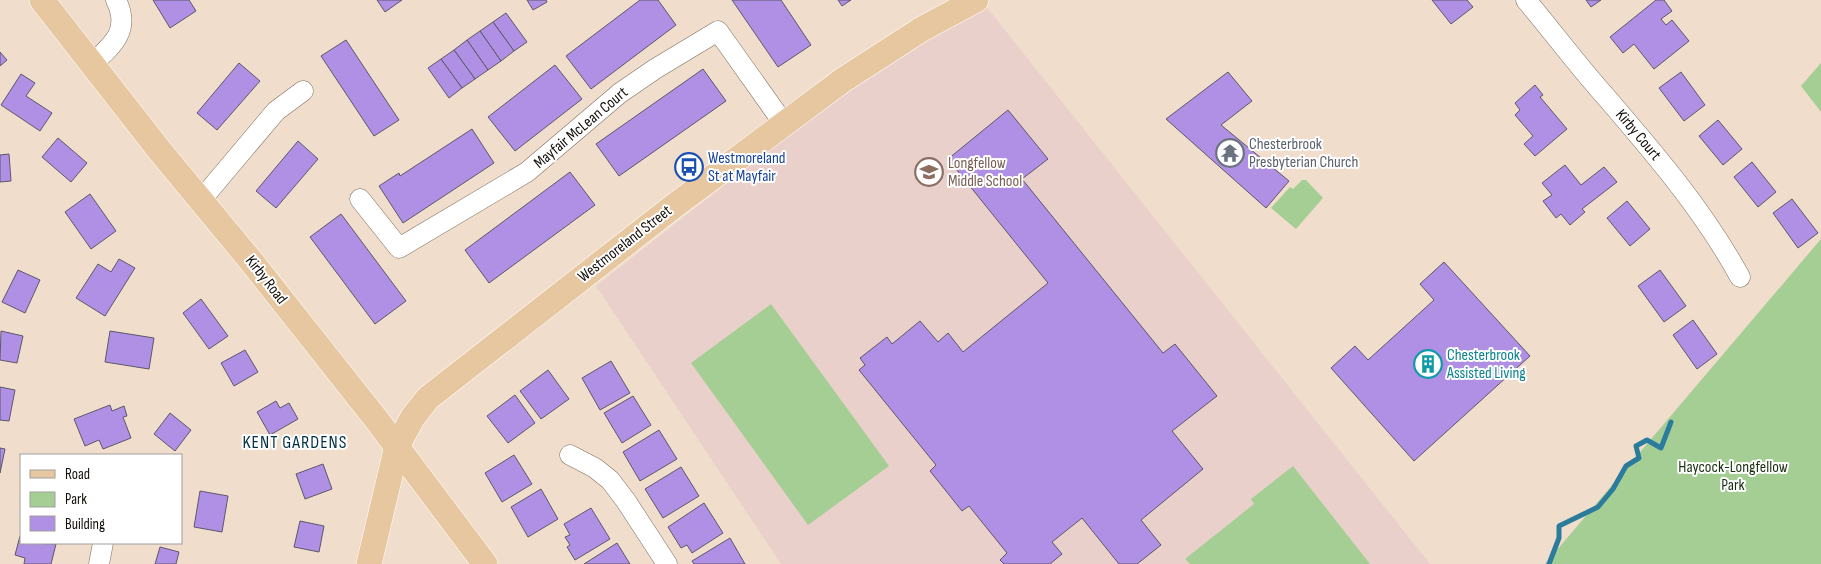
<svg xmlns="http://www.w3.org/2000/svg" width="1821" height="564" viewBox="0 0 1821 564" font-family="'Sofia Sans Condensed',sans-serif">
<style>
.education{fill:#ead0cb}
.green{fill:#a5ce94}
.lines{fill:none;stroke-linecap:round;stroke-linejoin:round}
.stream{stroke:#2b7c9c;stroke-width:5}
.building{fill:#af90e4;stroke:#5d576a}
.minor-casing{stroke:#7e6e5f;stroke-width:21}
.major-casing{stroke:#fff;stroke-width:26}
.minor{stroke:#fff;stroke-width:20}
.major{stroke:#e6c7a0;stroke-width:25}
.labels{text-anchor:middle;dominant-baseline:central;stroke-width:4;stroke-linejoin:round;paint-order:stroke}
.street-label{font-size:16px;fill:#150f0a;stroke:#fff}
.worship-label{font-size:16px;fill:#5b616d;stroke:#fff;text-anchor:start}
.transit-label{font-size:16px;fill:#164399;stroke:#fff;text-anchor:start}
.education-label{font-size:16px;fill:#785e54;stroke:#fff;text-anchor:start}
.culture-label{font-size:16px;fill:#0d838f;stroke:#fff;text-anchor:start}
.park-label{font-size:16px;fill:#1a3010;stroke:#fff}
.neighbourhood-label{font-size:18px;letter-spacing:1px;fill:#013045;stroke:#fff}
</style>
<rect width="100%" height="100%" fill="#f0ddcc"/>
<path class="education" d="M985 5 1430 564H781L596 286 885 59Z"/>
<g class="green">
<path d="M1821 63V112L1801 86Z"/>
<path d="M1302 180H1306L1323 198 1296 229 1271 208 1290 187 1293 189Z"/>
<path d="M1821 239V564H1545Z"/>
<path d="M771 304 889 466 808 525 691 363Z"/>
<path d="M1293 466 1370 564H1190L1185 559 1254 504 1251 499Z"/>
</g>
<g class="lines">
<path class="stream" d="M1549 564 1559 538V526L1598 507 1613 489 1626 466 1639 458 1636 446 1647 440 1661 448 1671 422"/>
</g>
<g class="building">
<path d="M153 0H189L196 11 170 28Z"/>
<path d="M377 0H402L385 12Z"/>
<path d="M527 0H546L547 2 533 10Z"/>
<path d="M640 0H658L676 25 591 89 566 56Z"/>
<path d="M732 0H781L811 45 778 67Z"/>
<path d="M838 0H851L842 6Z"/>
<path d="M1432 0H1467L1473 7 1451 24Z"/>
<path d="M1586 0H1601L1591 7Z"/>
<path d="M1656 0H1664L1672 11 1661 19 1666 25 1672 20 1689 41 1654 69 1634 44 1623 53 1610 37Z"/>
<path d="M506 13 527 42 514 51 493 22Z"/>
<path d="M493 22 514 51 501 61 480 31Z"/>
<path d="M480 31 501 61 488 70 467 40Z"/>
<path d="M346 40 399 120 374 136 321 56Z"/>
<path d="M467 40 488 70 475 79 454 50Z"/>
<path d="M454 50 475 79 462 88 441 59Z"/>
<path d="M0 52 7 60 0 66Z"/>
<path d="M441 59 462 88 449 98 428 68Z"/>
<path d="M239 63 260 81 217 130 197 113Z"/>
<path d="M555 65 582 99 515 151 488 117Z"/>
<path d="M703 69 726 101 619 176 596 144Z"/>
<path d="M1228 72 1252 101 1221 125 1289 181 1266 208 1166 119Z"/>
<path d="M1681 72 1705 105 1684 121 1659 88Z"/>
<path d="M21 74 35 83 26 96 52 113 40 131 1 105Z"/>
<path d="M1535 85 1543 95 1540 97 1567 129 1535 156 1524 144 1533 136 1515 115 1520 110 1515 103Z"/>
<path d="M1008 110 1048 159 1022 179 1163 353 1175 344 1217 396 1172 431 1203 469 1141 520 1161 545 1137 564H1119L1082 518 1052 542 1062 554 1050 564H1004L1000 560 1007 553 969 506 962 511 930 471 936 465 859 370 865 365 860 358 887 337 892 344 920 321 938 342 948 333 963 352 1048 283 948 159Z"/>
<path d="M1718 120 1742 149 1723 165 1699 136Z"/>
<path d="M472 129 494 163 403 223 379 186 399 173 400 176Z"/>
<path d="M58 138 87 163 71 182 42 157Z"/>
<path d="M298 141 318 159 276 208 256 191Z"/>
<path d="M9 154 11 181 0 182V155Z"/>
<path d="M1752 162 1776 192 1758 207 1734 177Z"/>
<path d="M1565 165 1581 185 1604 167 1617 182 1582 209 1585 212 1570 225 1561 214 1556 218 1543 201 1552 195 1542 183Z"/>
<path d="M570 172 595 205 489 283 465 250Z"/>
<path d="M90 194 116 231 91 249 65 212Z"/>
<path d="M1792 199 1818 233 1798 248 1773 213Z"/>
<path d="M1627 201 1650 229 1630 246 1607 218Z"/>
<path d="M341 214 406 301 375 324 310 237Z"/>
<path d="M119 259 135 268 105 316 76 298 98 264 111 272Z"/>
<path d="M1444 262 1530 356 1414 461 1331 368 1355 346 1368 360 1434 300 1420 284Z"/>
<path d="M18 270 40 280 25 313 2 302Z"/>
<path d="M1660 270 1686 306 1664 322 1638 286Z"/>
<path d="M201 299 228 336 209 349 183 313Z"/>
<path d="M1693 320 1717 354 1697 369 1673 335Z"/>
<path d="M1 331 23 336 17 363 0 360Z"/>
<path d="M110 331 154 338 149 369 105 362Z"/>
<path d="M245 350 258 372 234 386 221 363Z"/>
<path d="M611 361 630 393 600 410 582 378Z"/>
<path d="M548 370 569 399 541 419 520 391Z"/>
<path d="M0 387 15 390 9 421 0 420Z"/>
<path d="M515 395 535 423 508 443 487 416Z"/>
<path d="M633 396 651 425 622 443 604 413Z"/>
<path d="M276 401 280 408 289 403 298 419 270 435 257 412Z"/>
<path d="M110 405 112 411 124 406 127 416 123 417 131 438 103 449 99 440 85 446 74 419Z"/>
<path d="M170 413 191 430 175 451 154 434Z"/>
<path d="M659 430 677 459 640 481 623 452Z"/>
<path d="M0 448 5 449 0 473Z"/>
<path d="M514 455 532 484 502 502 485 473Z"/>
<path d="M323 464 332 489 305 499 296 474Z"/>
<path d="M681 467 699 496 663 518 645 489Z"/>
<path d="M541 489 558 519 528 537 511 507Z"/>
<path d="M200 491 228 496 222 532 194 527Z"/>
<path d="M704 503 723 533 692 553 687 545 681 548 668 527Z"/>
<path d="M591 508 610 539 575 560 567 547 570 545 565 537 570 535 564 524Z"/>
<path d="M300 521 324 526 319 552 294 547Z"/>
<path d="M20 536H21V543L56 544 51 564H24L25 558 15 555Z"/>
<path d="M730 538 745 564H694L692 561Z"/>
<path d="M617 543 630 564H584Z"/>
<path d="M160 547 179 552 176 564H155Z"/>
</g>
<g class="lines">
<defs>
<g id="minor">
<path d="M1526 0C1553 32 1578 66 1606 97 1655 154 1704 211 1740 277"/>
<path d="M92 64C113 45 131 30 116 0"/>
<path d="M360 199 399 248 527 172 620 93 655 69 718 31 784 124"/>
<path d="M201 200 276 111 303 91"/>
<path d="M570 455 595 468 610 480 626 501 667 564"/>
<path d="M99 564 103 543"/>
</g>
<g id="major">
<path d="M42 0 160 151 251 261 376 419 485 564"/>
<path d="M369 564 397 446 413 417 428 398 674 206 843 80 922 29 976 0"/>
</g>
</defs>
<use href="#minor" class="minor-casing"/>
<use href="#major" class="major-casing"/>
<use href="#minor" class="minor"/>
<use href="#major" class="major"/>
</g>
<defs>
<symbol id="temple-ring" viewBox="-11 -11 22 22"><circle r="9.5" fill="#fff" stroke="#6b7280" stroke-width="1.5"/><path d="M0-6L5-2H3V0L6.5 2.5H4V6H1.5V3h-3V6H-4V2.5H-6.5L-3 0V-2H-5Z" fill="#6b7280"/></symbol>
<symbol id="bus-ring" viewBox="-11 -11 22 22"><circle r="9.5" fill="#fff" stroke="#1a4fb4" stroke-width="1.5"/><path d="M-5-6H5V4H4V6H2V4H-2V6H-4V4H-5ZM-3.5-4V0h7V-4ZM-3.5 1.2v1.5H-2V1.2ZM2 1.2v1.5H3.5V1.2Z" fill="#1a4fb4"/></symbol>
<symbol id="school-ring" viewBox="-11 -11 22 22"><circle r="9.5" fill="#fff" stroke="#8d6e63" stroke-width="1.5"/><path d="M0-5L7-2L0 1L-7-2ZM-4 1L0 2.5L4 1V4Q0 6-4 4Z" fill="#8d6e63"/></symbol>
<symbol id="building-ring" viewBox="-11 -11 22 22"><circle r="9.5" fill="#fff" stroke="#0f9aa8" stroke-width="1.5"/><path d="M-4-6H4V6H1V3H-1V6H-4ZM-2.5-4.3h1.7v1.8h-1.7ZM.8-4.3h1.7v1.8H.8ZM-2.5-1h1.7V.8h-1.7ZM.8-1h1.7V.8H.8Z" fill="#0f9aa8"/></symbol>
</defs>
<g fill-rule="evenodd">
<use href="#temple-ring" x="1214" y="137" width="32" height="32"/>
<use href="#bus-ring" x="673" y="151" width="32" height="32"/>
<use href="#school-ring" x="913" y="156" width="32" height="32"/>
<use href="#building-ring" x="1412" y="348" width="32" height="32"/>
</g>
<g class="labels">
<g class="street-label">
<text transform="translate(581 128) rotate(-40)">Mayfair McLean Court</text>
<text transform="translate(1638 135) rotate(50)">Kirby Court</text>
<text transform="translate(625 244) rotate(-38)">Westmoreland Street</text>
<text transform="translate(266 280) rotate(52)">Kirby Road</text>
</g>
<g class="worship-label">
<text x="1249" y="144">Chesterbrook<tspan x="1249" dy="18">Presbyterian Church</tspan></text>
</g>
<g class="transit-label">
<text x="708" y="158">Westmoreland<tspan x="708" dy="18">St at Mayfair</tspan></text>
</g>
<g class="education-label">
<text x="948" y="163">Longfellow<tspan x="948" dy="18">Middle School</tspan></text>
</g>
<g class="culture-label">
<text x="1447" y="355">Chesterbrook<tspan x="1447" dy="18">Assisted Living</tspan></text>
</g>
<g class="park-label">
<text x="1733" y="467">Haycock-Longfellow<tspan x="1733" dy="18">Park</tspan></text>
</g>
<g class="neighbourhood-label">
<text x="295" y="442">KENT GARDENS</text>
</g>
</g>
<rect x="20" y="454" width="162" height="90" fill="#ffffff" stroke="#a19f9d"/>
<rect x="30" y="470" width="25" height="8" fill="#e6c7a0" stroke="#a19f9d"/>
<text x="65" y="479" font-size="15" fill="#150f0a">Road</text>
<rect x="30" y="492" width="25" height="15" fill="#a5ce94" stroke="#a19f9d"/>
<text x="65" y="504" font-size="15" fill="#150f0a">Park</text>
<rect x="30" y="516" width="25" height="15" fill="#af90e4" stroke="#a19f9d"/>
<text x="65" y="529" font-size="15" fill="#150f0a">Building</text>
</svg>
